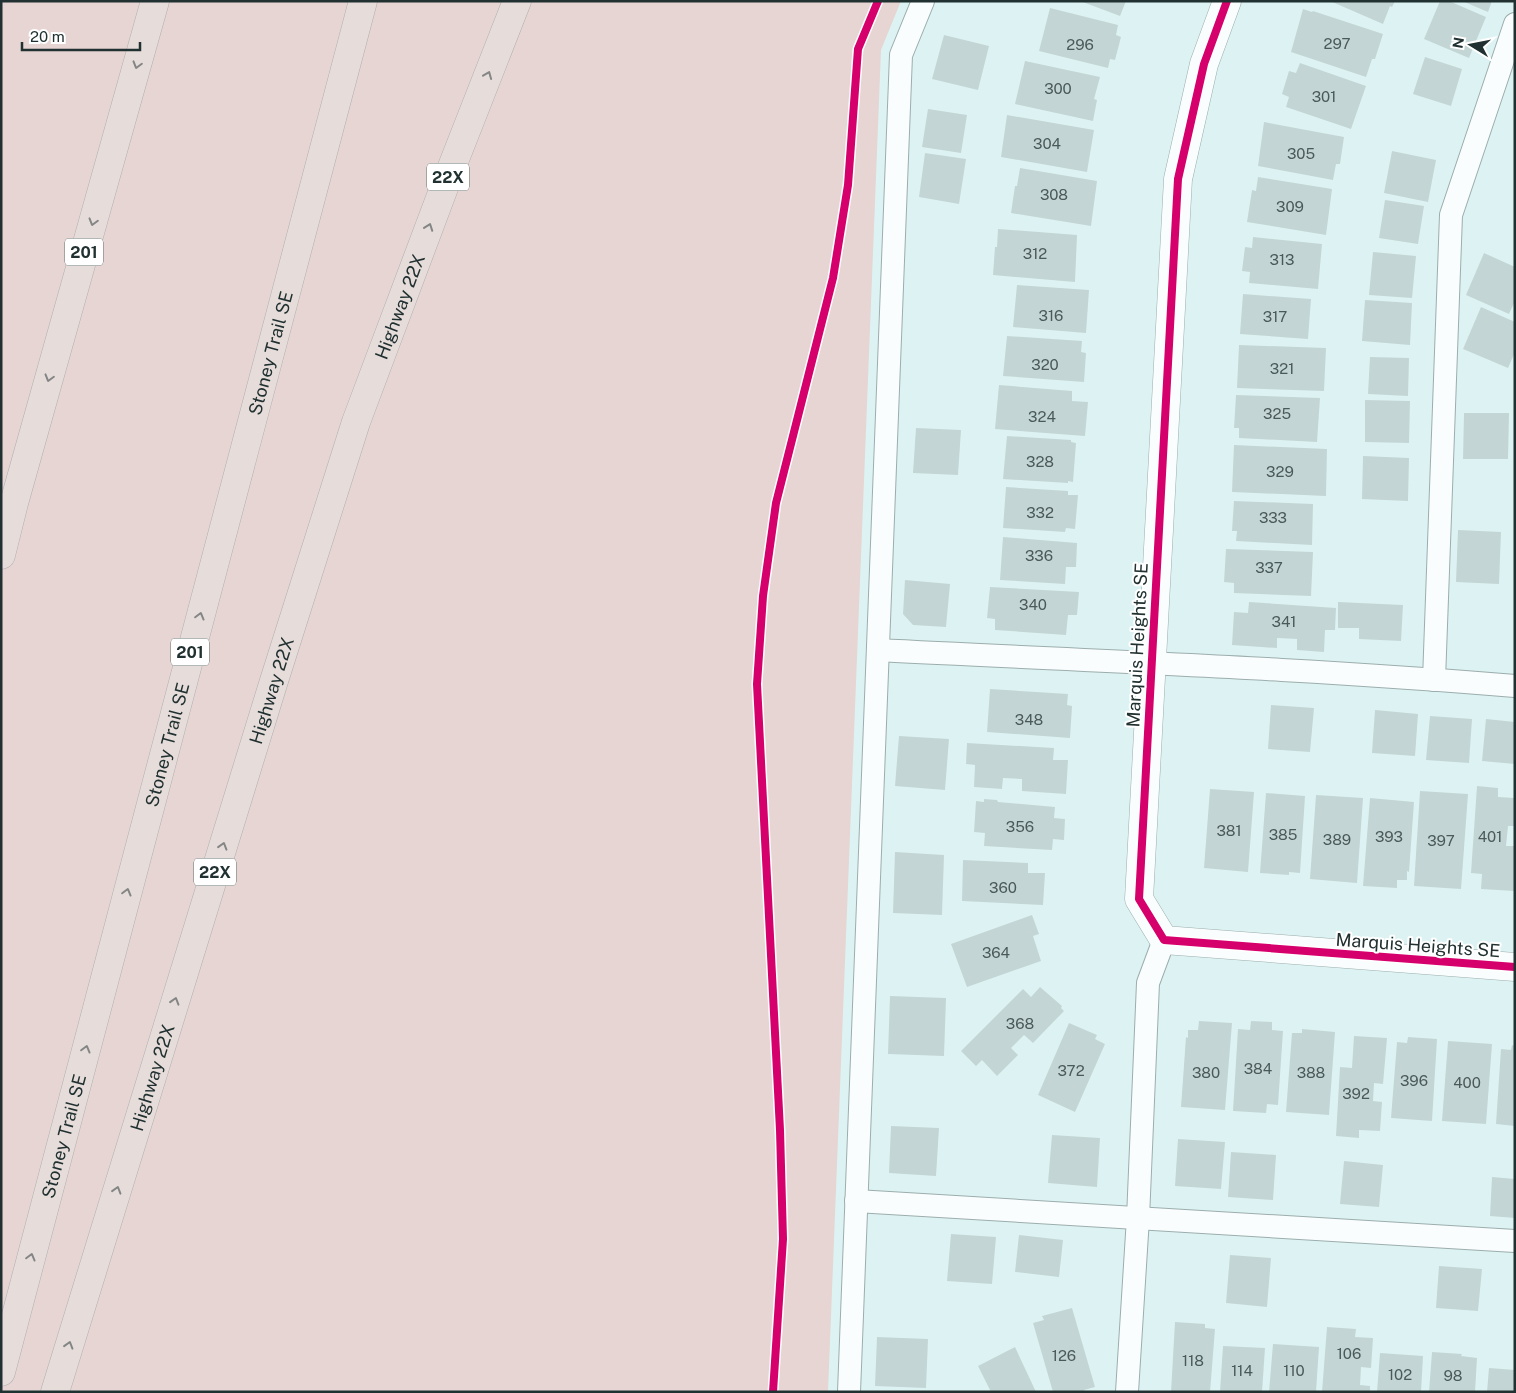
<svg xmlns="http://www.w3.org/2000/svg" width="1516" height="1393" viewBox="0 0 1516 1393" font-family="'Public Sans',sans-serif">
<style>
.green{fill:#e6d5d2}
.building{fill:#c4d5d5}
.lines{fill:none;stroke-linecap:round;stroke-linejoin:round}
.lane-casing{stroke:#9cadad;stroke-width:24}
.street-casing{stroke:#9cadad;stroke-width:29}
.highway-casing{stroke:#b0afad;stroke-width:29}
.lane{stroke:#fafdfd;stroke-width:22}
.street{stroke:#fafdfd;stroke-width:28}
.highway{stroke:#e6dddb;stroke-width:28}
.cycleway-casing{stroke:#fff;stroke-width:11}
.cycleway{stroke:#d6006c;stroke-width:8}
.oneway{stroke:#848686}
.labels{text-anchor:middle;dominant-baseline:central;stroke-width:4;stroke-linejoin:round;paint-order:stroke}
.number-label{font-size:15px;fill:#4a5959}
.shield{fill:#fff;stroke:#646e6e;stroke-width:1}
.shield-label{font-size:16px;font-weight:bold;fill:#213030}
.street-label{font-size:18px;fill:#213030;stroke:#fff}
</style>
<rect width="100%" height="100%" fill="#ddf3f3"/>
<path class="green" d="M1 1H901L881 50 828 1392H1Z"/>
<g class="building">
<path d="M1080 1H1126L1120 16Z"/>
<path d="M1330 1H1395L1392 7 1390 6 1383 24Z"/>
<path d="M1440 1H1449L1486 17 1469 58 1424 39Z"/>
<path d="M1462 1H1492L1488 12Z"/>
<path d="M1050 8 1118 25 1116 35 1121 37 1115 60 1110 59 1108 68 1039 51Z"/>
<path d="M1303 9 1312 12 1313 11 1383 34 1375 59H1372L1366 77 1291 52Z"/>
<path d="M944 35 989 46 978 90 932 79Z"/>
<path d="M1425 57 1462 69 1451 106 1413 94Z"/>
<path d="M1025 61 1100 77 1094 99 1097 100 1093 121 1015 104Z"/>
<path d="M1300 63 1366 86 1351 129 1286 107 1289 97 1282 94 1289 71 1296 73Z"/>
<path d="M928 109 967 115 961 153 922 147Z"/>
<path d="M1007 115 1094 130 1087 172 1001 157Z"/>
<path d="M1264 122 1344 137 1340 164H1336L1333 180 1258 166Z"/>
<path d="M1392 151 1436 160 1428 202 1384 193Z"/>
<path d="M925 153 966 159 959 204 919 197Z"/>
<path d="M1020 168 1097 181 1091 226 1011 213 1015 186H1017Z"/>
<path d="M1258 177 1332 189 1326 235 1247 222 1252 190 1256 191Z"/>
<path d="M1385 200 1424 206 1418 244 1379 238Z"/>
<path d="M998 229 1077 235 1075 282 993 275 995 247H997Z"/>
<path d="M1253 237 1322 244 1318 289 1249 283 1250 272 1242 271 1245 247 1252 248Z"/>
<path d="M1373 252 1416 256 1412 298 1369 295Z"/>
<path d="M1484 253 1515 267V301L1509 314 1466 295Z"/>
<path d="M1017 285 1089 290 1086 333 1013 327Z"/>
<path d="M1243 294 1311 299 1308 339 1240 334Z"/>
<path d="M1365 300 1412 303 1410 345 1362 341Z"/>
<path d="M1481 307 1515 322V352L1508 368 1463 349Z"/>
<path d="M1007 336 1082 341 1081 352 1086 353 1084 382 1003 376Z"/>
<path d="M1239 345 1326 348 1324 391 1237 388Z"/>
<path d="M1370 357 1409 358 1408 396 1368 394Z"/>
<path d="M999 385 1072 391V401L1088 402 1085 436 995 429Z"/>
<path d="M1236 395 1320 398 1317 442 1239 438V428H1234Z"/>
<path d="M1365 400 1410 401 1409 443 1365 442Z"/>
<path d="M1464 413H1509L1508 459H1463Z"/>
<path d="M916 428 961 430 958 475 913 473Z"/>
<path d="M1007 436 1071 440V442L1076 443 1073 482 1068 481V483L1003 479Z"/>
<path d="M1234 445 1327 449 1326 496 1232 492Z"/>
<path d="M1363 456 1409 458 1408 501 1362 499Z"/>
<path d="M1006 487 1068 491V495H1078L1075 529 1066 528 1065 532 1003 528Z"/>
<path d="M1234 501 1313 504 1312 545 1236 541 1237 531H1232Z"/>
<path d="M1458 530 1501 532 1499 584 1456 582Z"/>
<path d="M1003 537 1077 543 1076 567H1066L1065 584 1000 580Z"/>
<path d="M1226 549 1313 552 1311 596 1234 593V583L1224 582Z"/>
<path d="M905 580 950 584 946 627 913 625 903 614Z"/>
<path d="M990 587 1079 592 1077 615H1068L1066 635 995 630V619L987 618Z"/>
<path d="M1249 602 1336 608 1335 630H1325L1324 652 1297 650V639L1277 638V648L1232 645 1234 612 1248 613Z"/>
<path d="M1338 602 1403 605 1401 641 1359 639V628H1338Z"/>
<path d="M990 689 1068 694 1067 705 1072 706 1070 738 987 732Z"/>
<path d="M1271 705 1314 708 1310 752 1268 749Z"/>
<path d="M1375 710 1418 714 1415 756 1372 753Z"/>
<path d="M1430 716 1472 719 1469 763 1426 760Z"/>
<path d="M1486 719 1515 722V764L1482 761Z"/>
<path d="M899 736 949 739 945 790 895 786Z"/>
<path d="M967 743 1054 748 1053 760H1068L1066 794 1022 791V779L1003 778 1002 789 974 787 975 765 966 764Z"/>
<path d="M1477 786 1498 788V797L1515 798V826H1508L1506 846H1515L1514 891 1481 889 1482 874 1471 873Z"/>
<path d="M1210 789 1254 792 1248 872 1204 868Z"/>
<path d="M1420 791 1468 794 1461 889 1414 886Z"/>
<path d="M1266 793 1305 796 1300 873 1289 872V875L1260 873Z"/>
<path d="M1316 795 1363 798 1357 883 1310 879Z"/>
<path d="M1370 798 1414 802 1409 872 1407 871V880H1397V888L1363 886Z"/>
<path d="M984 799 997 800 998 802 1055 807 1054 818 1065 819 1064 840 1053 839 1052 850 984 846 985 833 974 832 976 801 984 802Z"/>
<path d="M895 852 944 855 942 915 893 913Z"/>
<path d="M963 860 1028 863V873H1045L1043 905 962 901Z"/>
<path d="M1032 915 1039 934 1033 936 1041 961 967 987 951 944Z"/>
<path d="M1040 987 1062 1006 1061 1008 1064 1011 1033 1043 1024 1035 1011 1048 1018 1055 997 1076 982 1060 976 1066 961 1051 1023 989 1031 997Z"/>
<path d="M890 996 946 998 944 1056 888 1054Z"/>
<path d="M1199 1021 1232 1023 1225 1110 1181 1107 1186 1037 1188 1038V1030H1198Z"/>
<path d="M1251 1021 1272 1022V1030L1283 1031 1278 1105 1267 1104 1266 1113 1233 1111 1238 1029 1250 1030Z"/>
<path d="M1069 1023 1097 1035 1095 1039 1105 1044 1075 1112 1038 1095Z"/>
<path d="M1302 1029 1335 1032 1329 1115 1286 1112 1292 1033H1302Z"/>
<path d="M1354 1036 1387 1038 1383 1084 1374 1083 1373 1101 1382 1102 1380 1131 1359 1130V1138L1336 1136 1340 1067 1352 1068Z"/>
<path d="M1408 1037 1437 1039 1432 1121 1391 1118 1397 1042 1407 1043Z"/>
<path d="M1448 1041 1492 1044 1486 1124 1442 1121Z"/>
<path d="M1512 1045 1515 1046V1126L1496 1124 1501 1049 1511 1050Z"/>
<path d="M891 1126 939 1128 936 1176 889 1173Z"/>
<path d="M1052 1135 1100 1138 1097 1187 1048 1183Z"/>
<path d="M1178 1139 1225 1142 1221 1189 1175 1186Z"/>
<path d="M1231 1152 1276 1155 1273 1200 1228 1197Z"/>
<path d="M1344 1161 1383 1165 1379 1207 1340 1204Z"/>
<path d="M1492 1177 1515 1179V1218L1490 1216Z"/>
<path d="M951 1234 996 1237 992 1284 947 1281Z"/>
<path d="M1019 1235 1063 1240 1059 1277 1015 1272Z"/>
<path d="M1230 1255 1271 1258 1267 1307 1226 1303Z"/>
<path d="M1439 1266 1482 1269 1478 1311 1436 1308Z"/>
<path d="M1072 1308 1095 1387 1084 1390 1085 1392H1053L1033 1323 1044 1320 1042 1316Z"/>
<path d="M1175 1322 1205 1324V1328L1215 1329 1210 1392H1171Z"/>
<path d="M1327 1327 1356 1329 1355 1337 1373 1338 1371 1368 1361 1367 1360 1385 1370 1386V1392H1322Z"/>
<path d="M877 1337 928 1339 926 1388 875 1386Z"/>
<path d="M1273 1344 1319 1347 1316 1392H1269Z"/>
<path d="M1223 1346 1265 1348 1262 1392H1220Z"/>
<path d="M1015 1347 1036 1392H991L978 1366Z"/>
<path d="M1432 1352 1462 1354 1461 1356 1477 1358 1475 1392H1429Z"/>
<path d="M1380 1353 1423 1356 1421 1392H1377Z"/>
<path d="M1489 1368 1515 1370V1392H1487Z"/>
</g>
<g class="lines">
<defs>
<g id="lane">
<path d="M878 650C1090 661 1303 668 1515 686"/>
<path d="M1434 680 1451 215 1515 24"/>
<path d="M856 1201 1515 1241"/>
<path d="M849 1392 901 55 923 1"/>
<path d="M1127 1392 1138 1218 1148 983 1164 940"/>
</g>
<path id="street" d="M1227 1 1204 64 1178 179 1139 899 1164 940 1515 967"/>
<g id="highway">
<path d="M1 555 14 503 155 1"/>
<path id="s1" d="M1 1372 363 1"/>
<path id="s2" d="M55 1392 273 684 356 422 448 177 517 1"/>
</g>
</defs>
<use href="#lane" class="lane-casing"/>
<use href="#street" class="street-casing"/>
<use href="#highway" class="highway-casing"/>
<use href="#lane" class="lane"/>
<use href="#street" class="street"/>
<use href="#highway" class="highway"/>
<defs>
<g id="cycleway">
<path d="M1227 1 1204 64 1178 179 1139 899 1164 940 1515 967"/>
<path d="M773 1392 783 1239 780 1130 757 684 763 596 776 503 833 278 848 185 858 49 878 1"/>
</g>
</defs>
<use href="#cycleway" class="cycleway-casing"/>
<use href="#cycleway" class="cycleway"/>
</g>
<defs><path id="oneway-chevron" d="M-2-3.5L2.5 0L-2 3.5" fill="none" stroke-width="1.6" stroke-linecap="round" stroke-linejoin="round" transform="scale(1.25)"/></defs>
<g class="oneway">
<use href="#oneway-chevron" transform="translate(137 65) rotate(106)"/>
<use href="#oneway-chevron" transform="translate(488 75) rotate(-68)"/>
<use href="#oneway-chevron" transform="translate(93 222) rotate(106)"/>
<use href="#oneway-chevron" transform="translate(429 227) rotate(-70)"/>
<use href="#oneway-chevron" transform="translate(49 378) rotate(106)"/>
<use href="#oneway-chevron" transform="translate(200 616) rotate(-75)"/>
<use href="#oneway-chevron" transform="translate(223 846) rotate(-73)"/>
<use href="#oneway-chevron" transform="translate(127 892) rotate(-75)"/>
<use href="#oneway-chevron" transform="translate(175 1001) rotate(-73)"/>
<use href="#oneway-chevron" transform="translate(86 1049) rotate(-75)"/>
<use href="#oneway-chevron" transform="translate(117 1190) rotate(-73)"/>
<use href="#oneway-chevron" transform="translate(31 1257) rotate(-75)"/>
<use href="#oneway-chevron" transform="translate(69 1345) rotate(-73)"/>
</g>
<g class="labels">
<g class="number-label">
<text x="1337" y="43">297</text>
<text x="1080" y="44">296</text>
<text x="1058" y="88">300</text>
<text x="1324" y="96">301</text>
<text x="1047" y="143">304</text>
<text x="1301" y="153">305</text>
<text x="1054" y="194">308</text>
<text x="1290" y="206">309</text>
<text x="1035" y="253">312</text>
<text x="1282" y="259">313</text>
<text x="1051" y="315">316</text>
<text x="1275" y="316">317</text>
<text x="1045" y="364">320</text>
<text x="1282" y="368">321</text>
<text x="1277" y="413">325</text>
<text x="1042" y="416">324</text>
<text x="1040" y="461">328</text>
<text x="1280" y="471">329</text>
<text x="1040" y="512">332</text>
<text x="1273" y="517">333</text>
<text x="1039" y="555">336</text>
<text x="1269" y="567">337</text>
<text x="1033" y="604">340</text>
<text x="1284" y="621">341</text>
<text x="1029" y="719">348</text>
<text x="1020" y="826">356</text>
<text x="1229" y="830">381</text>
<text x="1283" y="834">385</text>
<text x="1389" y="836">393</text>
<text x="1490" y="836">401</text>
<text x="1337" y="839">389</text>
<text x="1441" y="840">397</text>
<text x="1003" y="887">360</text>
<text x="996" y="952">364</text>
<text x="1020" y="1023">368</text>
<text x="1258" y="1068">384</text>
<text x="1071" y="1070">372</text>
<text x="1206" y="1072">380</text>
<text x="1311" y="1072">388</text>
<text x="1414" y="1080">396</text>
<text x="1467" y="1082">400</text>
<text x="1356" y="1093">392</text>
<text x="1349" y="1353">106</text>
<text x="1064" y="1355">126</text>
<text x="1193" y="1360">118</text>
<text x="1242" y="1370">114</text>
<text x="1294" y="1370">110</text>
<text x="1400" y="1374">102</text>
<text x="1453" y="1375">98</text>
</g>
<g class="shield">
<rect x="427" y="163.5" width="42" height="27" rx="4"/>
<rect x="65" y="238.5" width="38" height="27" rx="4"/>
<rect x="171" y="638.5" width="38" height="27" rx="4"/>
<rect x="194" y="858.5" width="42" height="27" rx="4"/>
</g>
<g class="shield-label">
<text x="448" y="177">22X</text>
<text x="84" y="252">201</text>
<text x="190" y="652">201</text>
<text x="215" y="872">22X</text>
</g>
<g class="street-label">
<text stroke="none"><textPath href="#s2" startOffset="1139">Highway 22X</textPath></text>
<text stroke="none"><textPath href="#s1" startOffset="1054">Stoney Trail SE</textPath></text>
<text transform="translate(1137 645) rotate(-87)">Marquis Heights SE</text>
<text stroke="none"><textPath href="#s2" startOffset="734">Highway 22X</textPath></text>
<text stroke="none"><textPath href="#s1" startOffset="649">Stoney Trail SE</textPath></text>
<text transform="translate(1418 945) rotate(4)">Marquis Heights SE</text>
<text stroke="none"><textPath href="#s2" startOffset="329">Highway 22X</textPath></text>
<text stroke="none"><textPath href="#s1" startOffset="244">Stoney Trail SE</textPath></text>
</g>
</g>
<rect width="1516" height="1393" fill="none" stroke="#213030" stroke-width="5"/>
<g transform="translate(1471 45) rotate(280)" stroke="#ffffff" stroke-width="4" paint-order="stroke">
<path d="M0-4L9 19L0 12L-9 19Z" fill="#213030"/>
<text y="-8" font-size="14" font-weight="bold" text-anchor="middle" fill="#213030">N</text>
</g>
<path d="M22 42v8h118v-8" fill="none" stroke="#213030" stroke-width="2.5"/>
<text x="30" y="42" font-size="15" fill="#213030" stroke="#ffffff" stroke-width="4" paint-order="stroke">20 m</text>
</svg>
